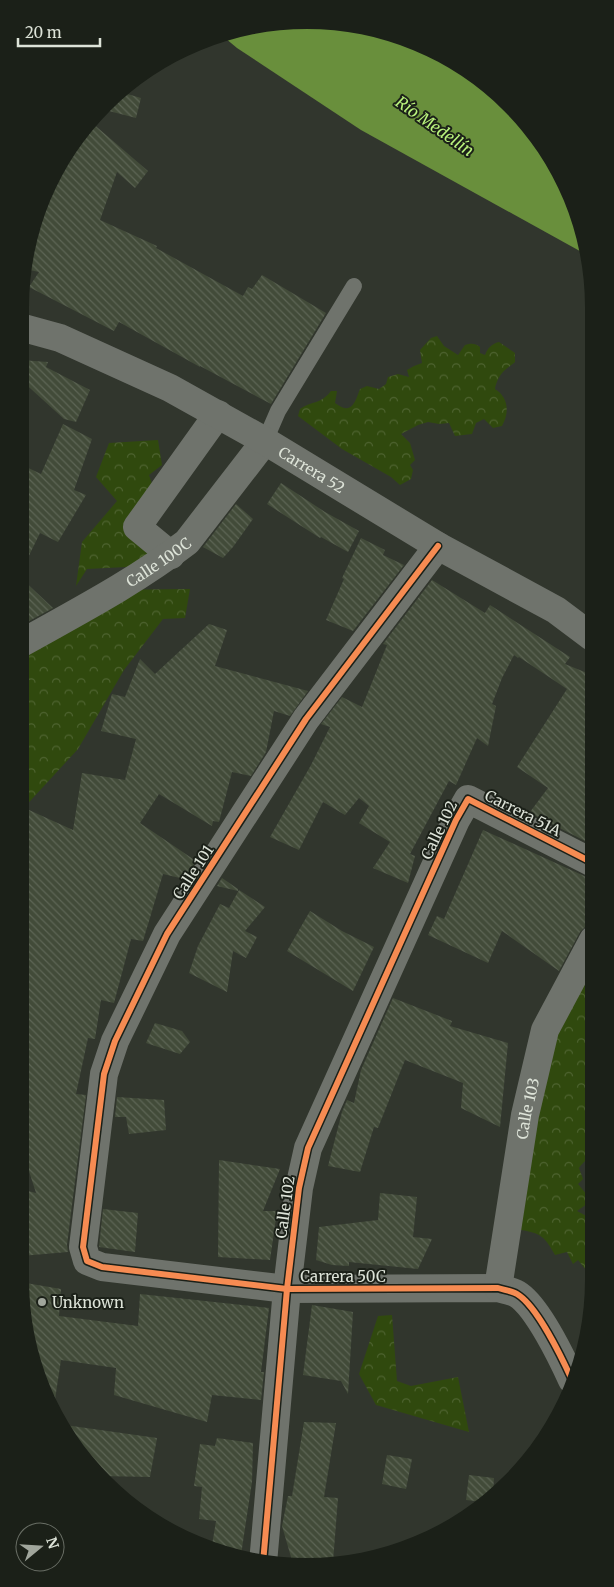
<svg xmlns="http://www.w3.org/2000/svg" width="614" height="1587" viewBox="0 0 614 1587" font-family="Merriweather,serif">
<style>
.forest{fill:url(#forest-crowns)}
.water{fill:#698f3c}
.building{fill:url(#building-back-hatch)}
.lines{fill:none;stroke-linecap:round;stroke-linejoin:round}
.service{stroke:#6f736c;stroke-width:16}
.minor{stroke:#6f736c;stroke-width:28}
.secondary{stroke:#6f736c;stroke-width:28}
.cycleway-casing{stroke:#1b2018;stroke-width:9}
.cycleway{stroke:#f68b52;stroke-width:6}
.poi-dot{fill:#a1a69c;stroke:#1b2018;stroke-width:2}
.labels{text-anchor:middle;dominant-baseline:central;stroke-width:4;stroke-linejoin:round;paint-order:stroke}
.street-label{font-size:15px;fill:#dde3d8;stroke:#1b2018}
.poi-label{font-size:15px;fill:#dde3d8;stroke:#1b2018;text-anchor:start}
.water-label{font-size:16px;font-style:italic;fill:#baf37d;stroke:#1b2018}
</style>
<defs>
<pattern id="forest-crowns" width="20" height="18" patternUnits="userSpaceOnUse" patternTransform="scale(1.25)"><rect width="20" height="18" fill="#30490e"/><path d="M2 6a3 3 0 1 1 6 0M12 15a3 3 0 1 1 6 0" fill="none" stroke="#4e6330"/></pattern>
<pattern id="building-back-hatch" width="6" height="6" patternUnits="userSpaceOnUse" patternTransform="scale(1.25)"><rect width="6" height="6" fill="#424b39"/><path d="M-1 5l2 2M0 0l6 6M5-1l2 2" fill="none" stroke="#5d6555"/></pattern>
</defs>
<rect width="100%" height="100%" fill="#31362d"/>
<g class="forest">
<path d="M437 336 444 346 458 355 465 345C471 343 475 343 480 347V353L485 355C488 348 491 344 499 342L515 353V362C512 365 508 367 505 370 500 374 496 382 495 389 508 397 510 412 502 426L493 428 484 419 476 423 472 434 455 436 449 423 439 424 428 422 418 425 401 434 410 443 415 460 410 465 413 470 411 479 400 485 391 477 342 449 298 416 300 409C313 400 320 405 331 391H337L335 403C352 416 355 402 360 389L367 386 379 389 386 384 388 377 398 374 409 377 407 370 414 366 422 363 420 350 431 338Z"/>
<path d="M158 440 162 465 149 475 159 504 140 533 187 542 146 566 87 569 76 586 82 542 117 501 96 477 109 443Z"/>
<path d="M190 589 185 618 163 619 124 670 78 749 20 812V656L100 590Z"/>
<path d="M587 975 593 982 594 1124 592 1125 591 1136C602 1151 585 1158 579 1168L583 1179 578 1184 588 1196 587 1204 577 1211 594 1220V1267L586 1270 578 1260 573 1264 567 1252 555 1255C545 1237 541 1233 521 1230V1110Z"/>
<path d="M392 1315 397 1381 411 1386 458 1377 469 1432 376 1405 359 1374 378 1316Z"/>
</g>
<path class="water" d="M270 22 382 30 466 68 523 118 565 180 587 255 361 130 237 48 225 38Z"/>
<g class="building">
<path d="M124 93 141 98 136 118 105 110Z"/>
<path d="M91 122 148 171 135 188 117 172 100 220 157 246 156 248 243 296 248 287 252 289 262 275 326 313 271 404 200 366V367L119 322 114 331 29 287 39 272 25 269 30 232 79 132Z"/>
<path d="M20 360 48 362 46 367 90 390 76 422 64 419 20 379Z"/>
<path d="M63 424 92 439 74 490 86 495 58 542 40 533 20 574V464L41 474Z"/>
<path d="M281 483 325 512 359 531 348 552 321 537 320 538 267 504Z"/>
<path d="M236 504 253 519 233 547 223 558 203 547Z"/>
<path d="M361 538 385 550 383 555 404 565 353 631 326 620 344 579 342 578Z"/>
<path d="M20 577 53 608 20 626Z"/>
<path d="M432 580 485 613 490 605 570 657 565 664 592 675 593 845 534 815 530 812 548 788 517 767 567 689 519 657 518 658 514 655 502 678 492 704 496 706 488 746 477 738 456 785 449 781 410 854 415 856 408 883 373 868 390 842 359 823 369 806 359 798 345 815 323 802 299 850 270 837 311 765 330 727 321 724 342 697 362 707 387 645 383 644Z"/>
<path d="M209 624 227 630 215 666 308 691 290 716 274 711 266 752 251 776 232 772 219 822 213 821 212 826 159 794 140 823 196 861 184 879 163 874 143 941 131 939 114 1003 101 1000 95 1039 88 1038 76 1094 86 1095 72 1205 67 1245 68 1252 21 1256 25 1224 20 1222V1189L36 1193 20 1143V923L27 877 20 876V840L27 842 29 810 73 830 82 773 125 780 136 739 101 731 112 694 125 697 140 659 155 674Z"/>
<path d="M483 830 593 880V924L585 927 580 932 559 971 502 931 488 963 428 935 437 916 444 919Z"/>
<path d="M222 878 238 889V891L217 886Z"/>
<path d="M239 890 265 907 245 931 257 937 246 958 233 951 227 992 189 973 198 946 220 904 229 908Z"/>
<path d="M310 911 342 931 374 947 353 991 287 951Z"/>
<path d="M393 998 452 1021 450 1026 508 1043 500 1127 461 1108 463 1083 405 1060 378 1128 374 1127 360 1172 328 1166 342 1112 347 1100 354 1103 361 1070Z"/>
<path d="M155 1023 182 1031 190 1042 180 1054 146 1043Z"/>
<path d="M117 1097 164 1100 166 1130 129 1134 126 1117H115Z"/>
<path d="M219 1160 280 1169 263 1211H277L270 1260 218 1257Z"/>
<path d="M380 1193 417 1197 413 1237 432 1239 418 1269 349 1262V1266L332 1265 316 1260 319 1227 378 1220Z"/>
<path d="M103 1209 138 1213 135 1252 99 1247Z"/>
<path d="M20 1282 61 1289 59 1316 138 1326 140 1294 269 1308 261 1372H264L261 1400 212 1395 207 1422 114 1395 116 1368 61 1360 54 1406 35 1373Z"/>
<path d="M312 1305 353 1312 348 1394 341 1381 303 1375Z"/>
<path d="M304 1422 336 1423 324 1497 338 1498 333 1562 293 1564 282 1526 288 1496H292Z"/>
<path d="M65 1425 157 1438 150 1477 100 1476 91 1469Z"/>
<path d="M217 1438 253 1443 252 1482 241 1555 212 1545 216 1521 199 1519 202 1487 194 1486 200 1444 215 1446Z"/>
<path d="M387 1455 412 1459 406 1489 382 1484Z"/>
<path d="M469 1475 494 1478 493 1494 484 1502 466 1500Z"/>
</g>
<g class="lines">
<path class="service" d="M265 441 278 411 354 286"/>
<g class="minor">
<path d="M438 546 306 719 167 934 115 1041 104 1074 83 1247 87 1261 102 1267 287 1289 498 1288C504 1290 512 1291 517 1294 537 1306 562 1358 572 1380"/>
<path d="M171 555 137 527 218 414"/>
<path id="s1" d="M20 644C77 612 135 582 187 542L265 441"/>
<path id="s2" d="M498 1288 525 1115 545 1030 593 940"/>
<path d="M263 1563 287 1289 299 1188 308 1148 456 820 468 799 593 863"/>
</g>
<path class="secondary" id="s3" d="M20 327 60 338 170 388 265 441 438 546 556 610 592 637"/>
<defs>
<g id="cycleway">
<path d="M438 546 306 719 167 934 115 1041 104 1074 83 1247 87 1261 102 1267 287 1289 498 1288C504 1290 512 1291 517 1294 537 1306 562 1358 572 1380"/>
<path d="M263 1563 287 1289 299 1188 308 1148 456 820 468 799 593 863"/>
</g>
</defs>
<use href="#cycleway" class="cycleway-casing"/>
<use href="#cycleway" class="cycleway"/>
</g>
<circle class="poi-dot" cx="42" cy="1302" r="5"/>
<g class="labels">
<g class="street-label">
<text stroke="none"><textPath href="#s3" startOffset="326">Carrera 52</textPath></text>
<text stroke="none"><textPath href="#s1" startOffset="161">Calle 100C</textPath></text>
<text transform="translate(523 813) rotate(27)">Carrera 51A</text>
<text transform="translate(439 830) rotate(-64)">Calle 102</text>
<text transform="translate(193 872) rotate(-57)">Calle 101</text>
<text stroke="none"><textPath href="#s2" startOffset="182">Calle 103</textPath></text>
<text transform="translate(285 1207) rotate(-82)">Calle 102</text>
<text x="343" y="1276">Carrera 50C</text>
</g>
<g class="poi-label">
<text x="52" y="1302">Unknown</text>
</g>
<g class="water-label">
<text transform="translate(435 126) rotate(35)">Río Medellín</text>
</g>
</g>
<path d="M0 0H614V1587H0ZM307 29H307A278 278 0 0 1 585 307V1280A278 278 0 0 1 307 1558H307A278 278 0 0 1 29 1280V307A278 278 0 0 1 307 29Z" fill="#1b2018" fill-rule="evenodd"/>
<g transform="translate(40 1547) rotate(72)"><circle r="24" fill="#1b2018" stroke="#696e65"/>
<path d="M0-4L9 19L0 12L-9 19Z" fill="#a1a69c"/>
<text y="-8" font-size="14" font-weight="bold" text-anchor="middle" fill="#dde3d8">N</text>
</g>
<path d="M18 38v8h82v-8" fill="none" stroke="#dde3d8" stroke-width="2.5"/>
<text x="25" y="38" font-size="15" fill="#dde3d8" stroke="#1b2018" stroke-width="4" paint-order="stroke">20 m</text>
</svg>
